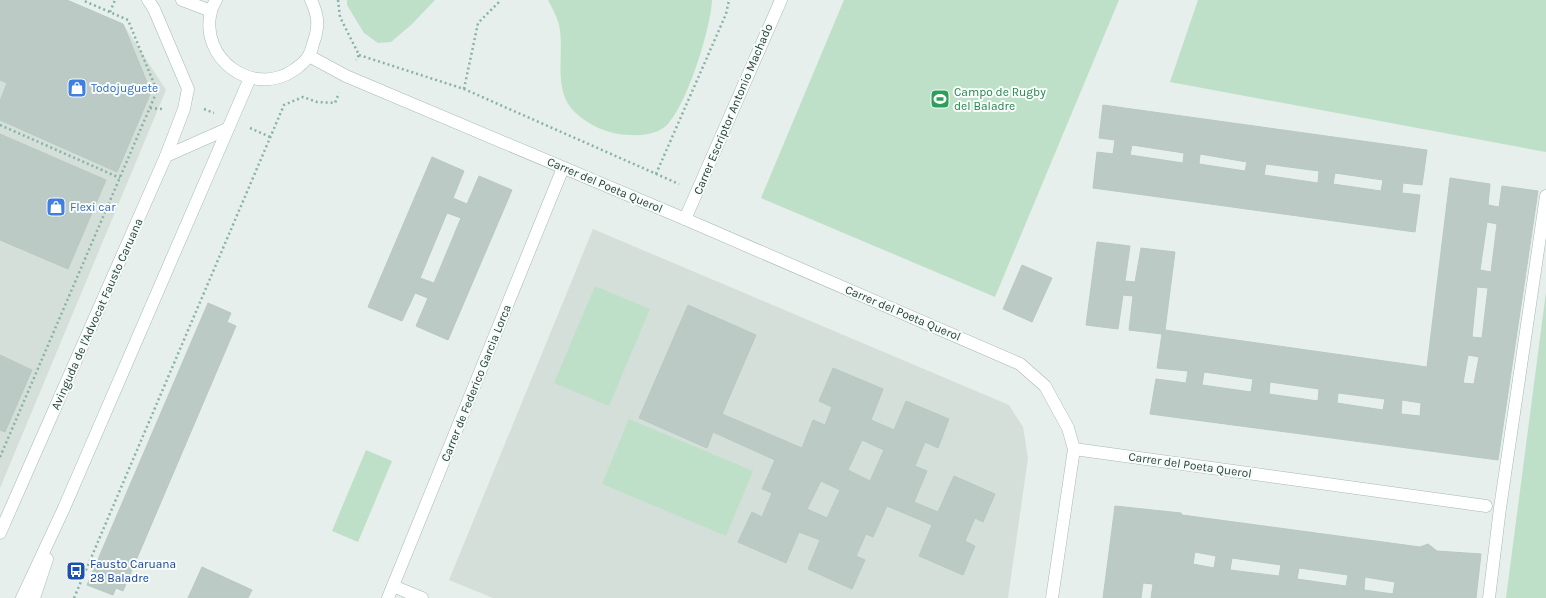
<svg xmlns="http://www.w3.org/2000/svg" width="1546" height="598" viewBox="0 0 1546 598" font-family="Karla,sans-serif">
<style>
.built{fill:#d4dfda}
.green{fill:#bfe0c8}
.building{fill:#bbcac4;stroke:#b8c9c2;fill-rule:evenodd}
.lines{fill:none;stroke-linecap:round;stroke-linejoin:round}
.street-casing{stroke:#a8b8b2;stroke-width:13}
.secondary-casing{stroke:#a4bbb3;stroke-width:13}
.path{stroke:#86b3a5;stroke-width:2.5;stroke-dasharray:2 3;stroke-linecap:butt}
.street{stroke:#fff;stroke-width:12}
.secondary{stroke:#fff;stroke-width:12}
.labels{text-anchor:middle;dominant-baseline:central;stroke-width:4;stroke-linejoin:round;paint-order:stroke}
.shop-label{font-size:12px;fill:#366cbe;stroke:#f7fbf9;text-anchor:start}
.leisure-label{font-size:12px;fill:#27864d;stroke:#f7fbf9;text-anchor:start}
.street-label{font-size:12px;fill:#24423a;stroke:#f7fbf9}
.transit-label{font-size:12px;fill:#164399;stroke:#f7fbf9;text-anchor:start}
</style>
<rect width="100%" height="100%" fill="#e6efeb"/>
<g class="built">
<path d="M0 0H67L123 24 166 90 0 488Z"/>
<path d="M593 229 1009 405 1023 427 1028 458 1008 598H493L449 580Z"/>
</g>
<g class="green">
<path d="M347 0H435L411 25 391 42 378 43 364 33 347 5Z"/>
<path d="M548 0H712C711 28 687 105 667 125 654 137 634 136 618 134 601 131 582 121 571 108 553 84 565 52 559 25 557 16 552 8 548 0Z"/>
<path d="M844 0H1119L995 297 761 198Z"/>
<path d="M1198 0H1546V152L1170 82Z"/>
<path d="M595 286 650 309 609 406 554 383Z"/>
<path d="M1546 292V598H1506Z"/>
<path d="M629 419 753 471 726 536 602 484Z"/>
<path d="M366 450 392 461 358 542 332 531Z"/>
</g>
<g class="building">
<path d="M0 0H67L123 24 151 92 117 172 0 120V101L7 83 0 80Z"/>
<path d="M1103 105 1427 150 1422 185 1403 183 1402 193 1420 195 1415 232 1093 188 1097 152 1113 154 1115 140 1099 138ZM1132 145 1184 153 1183 163 1130 155ZM1200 154 1247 162 1245 171 1199 164ZM1266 164 1319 171 1318 183 1264 175ZM1335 173 1383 180 1381 191 1333 184Z"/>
<path d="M0 134 106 180 68 269 0 240Z"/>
<path d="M432 157 464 171 453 198 467 204 479 176 512 190 448 340 416 326 428 298 415 293 402 321 368 307ZM447 213 461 218 434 283 420 278Z"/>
<path d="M1450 178 1490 184 1488 205 1499 207 1502 186 1538 191 1498 460 1150 414 1156 379 1186 383 1188 371 1157 368 1162 334 1129 330 1133 296 1123 295 1118 329 1086 325 1097 242 1130 246 1125 281 1135 282 1141 248 1175 252 1165 330 1427 367ZM1487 222 1497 224 1491 272 1480 270ZM1477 287 1488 288 1482 338 1472 337ZM1468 355 1479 357 1474 384 1463 383ZM1204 372 1253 379 1251 392 1202 385ZM1270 382 1319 389 1318 401 1269 394ZM1338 393 1385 399 1383 410 1337 403ZM1402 400 1421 403 1420 416 1401 414Z"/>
<path d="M1022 265 1052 278 1032 322 1003 309Z"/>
<path d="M208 303 231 313 227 322 236 326 123 591 116 588 113 595 87 585Z"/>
<path d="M688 305 756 335 722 414 802 448 813 420 825 425 832 407 819 401 833 368 883 389 871 420 894 430 906 401 949 419 938 448 925 442 915 466 927 471 914 502 938 512 954 476 995 494 983 522 975 518 965 541 975 546 963 575 919 556 932 525 887 506 873 537 866 534 856 556 865 560 852 589 808 569 820 540 799 532 786 563 738 542 752 512 762 517 772 493 762 489 775 460 713 432 707 448 639 418ZM862 440 884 450 870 481 848 470ZM821 481 840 490 827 518 807 509Z"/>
<path d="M0 355 32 370 5 432 0 430Z"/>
<path d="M1115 506 1181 513 1182 515 1420 547 1428 544 1437 551 1481 554 1476 598H1151L1153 584 1143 583 1141 598H1103ZM1195 552 1216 556 1214 568 1193 564ZM1232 558 1281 565 1279 576 1230 570ZM1299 568 1348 575 1346 586 1297 579ZM1365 577 1395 582 1393 594 1364 590Z"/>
<path d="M202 567 252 590 248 598H188Z"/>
</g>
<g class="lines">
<defs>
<g id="street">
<path d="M148 0 154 9 188 89 184 109 166 156"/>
<path d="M182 0 211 11"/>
<path d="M309 56 346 76 685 219 1020 364 1045 386 1068 428 1074 449 1052 598"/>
<path d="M685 219 781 0"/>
<path d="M1074 449 1486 506"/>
<path d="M0 533 166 156 227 129"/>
<path d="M393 586 422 598"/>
<path d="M388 598 563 168"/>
<path d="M1489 598 1500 508 1546 196"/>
</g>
<g id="secondary">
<path d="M216 0C214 4 212 7 211 11 199 59 253 98 294 70 299 66 306 62 309 55 311 52 312 48 313 44 319 27 319 17 311 0"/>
<path d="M22 598 64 508 250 78"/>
<path d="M34 598 47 559"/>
</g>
</defs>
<use href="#street" class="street-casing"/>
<use href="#secondary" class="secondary-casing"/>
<g class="path">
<path d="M338 0 340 17 359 55 356 60"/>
<path d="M110 12 115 0"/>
<path d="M359 55 464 89 679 184"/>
<path d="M464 89 478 23 501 0"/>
<path d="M150 108 163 109"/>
<path d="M204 109 214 113"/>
<path d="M0 125 120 178"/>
<path d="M250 128 270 137"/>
<path d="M656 174 726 14 729 0"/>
<path d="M0 457 157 91 128 20 82 0"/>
<path d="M74 598 284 105 303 97 317 102 335 103 339 93"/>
</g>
<use href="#street" class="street"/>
<use href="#secondary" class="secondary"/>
</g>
<defs>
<symbol id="shop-square" viewBox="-11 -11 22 22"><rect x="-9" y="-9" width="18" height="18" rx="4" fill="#3f7fe0" stroke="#f7fbf9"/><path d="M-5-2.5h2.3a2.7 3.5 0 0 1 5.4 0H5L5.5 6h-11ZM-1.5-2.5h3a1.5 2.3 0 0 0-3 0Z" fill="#fff"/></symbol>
<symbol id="stadium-square" viewBox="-11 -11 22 22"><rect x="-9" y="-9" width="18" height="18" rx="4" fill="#2e9e5b" stroke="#f7fbf9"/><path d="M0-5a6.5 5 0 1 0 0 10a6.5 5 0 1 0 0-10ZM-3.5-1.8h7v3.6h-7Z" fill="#fff"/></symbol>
<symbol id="bus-square" viewBox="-11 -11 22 22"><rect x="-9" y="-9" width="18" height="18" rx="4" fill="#1a4fb4" stroke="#f7fbf9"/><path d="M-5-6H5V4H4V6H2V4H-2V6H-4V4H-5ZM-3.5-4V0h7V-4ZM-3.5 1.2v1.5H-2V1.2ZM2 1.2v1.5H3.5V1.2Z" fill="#fff"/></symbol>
</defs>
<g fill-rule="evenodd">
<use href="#shop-square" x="66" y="77" width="22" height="22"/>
<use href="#stadium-square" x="929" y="88" width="22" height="22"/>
<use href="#shop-square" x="45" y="196" width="22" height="22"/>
<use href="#bus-square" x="65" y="560" width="22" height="22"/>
</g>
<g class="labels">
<g class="shop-label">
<text x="91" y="88">Todojuguete</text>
<text x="70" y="207">Flexi car</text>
</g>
<g class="leisure-label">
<text x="954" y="92">Campo de Rugby<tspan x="954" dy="14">del Baladre</tspan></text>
</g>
<g class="street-label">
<text transform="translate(733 109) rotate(-67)">Carrer Escriptor Antonio Machado</text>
<text transform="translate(605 185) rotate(23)">Carrer del Poeta Querol</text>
<text transform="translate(903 313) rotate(23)">Carrer del Poeta Querol</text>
<text transform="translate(97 314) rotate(-66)">Avinguda de l'Advocat Fausto Caruana</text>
<text transform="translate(476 383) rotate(-68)">Carrer de Federico Garcia Lorca</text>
<text transform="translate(1190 465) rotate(8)">Carrer del Poeta Querol</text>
</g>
<g class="transit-label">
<text x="90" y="564">Fausto Caruana<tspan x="90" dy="14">28 Baladre</tspan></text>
</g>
</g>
</svg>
